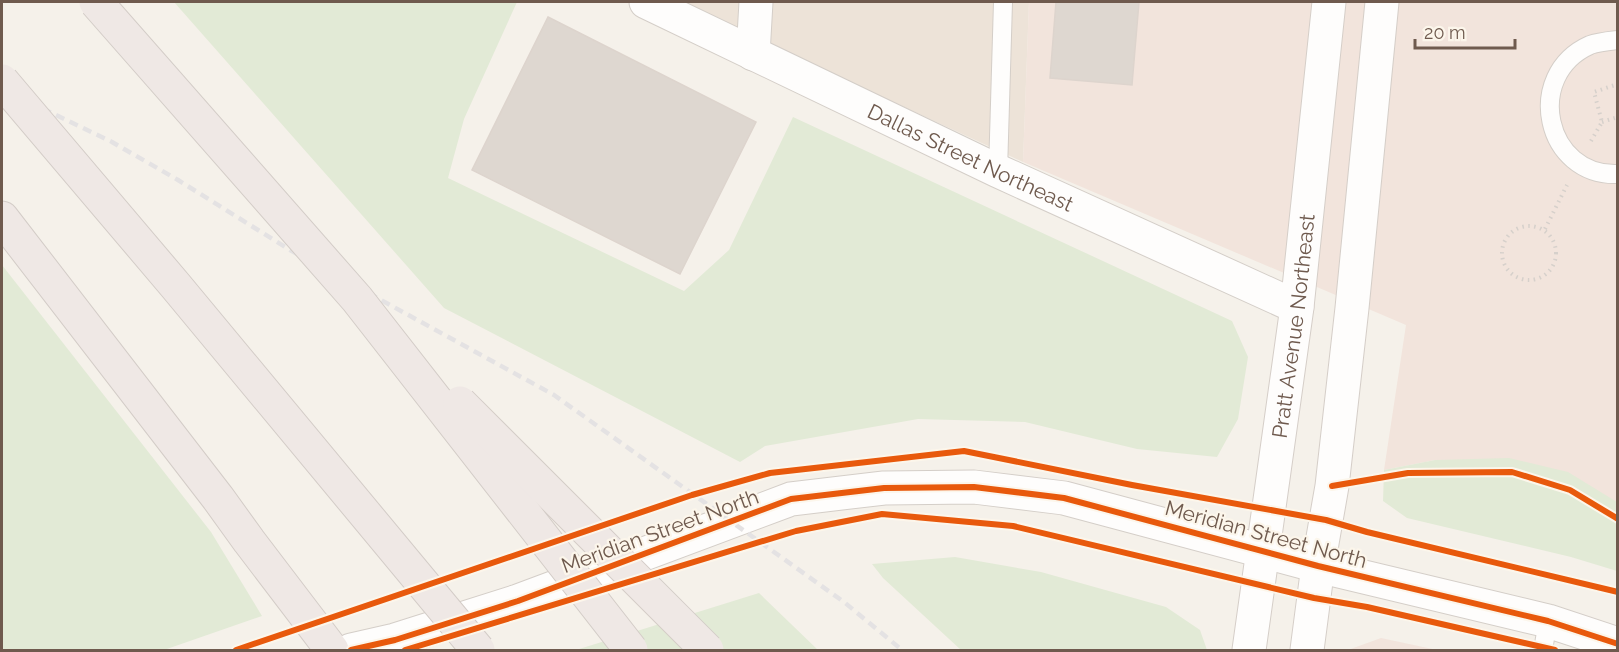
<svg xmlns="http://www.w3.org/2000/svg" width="1619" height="652" viewBox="0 0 1619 652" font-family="Raleway,sans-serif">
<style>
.residential{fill:#ede3d8}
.commercial{fill:#f2e4dc}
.green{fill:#e2ead6}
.building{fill:#ded7d0;stroke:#ddd4cd;stroke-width:1.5}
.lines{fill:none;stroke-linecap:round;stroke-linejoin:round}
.service-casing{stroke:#d4cec8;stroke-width:20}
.minor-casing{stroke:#d4cec8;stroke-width:35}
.tertiary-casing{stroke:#d4cec8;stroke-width:35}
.secondary-casing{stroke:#d5cec8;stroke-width:35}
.motorway-casing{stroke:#d3ccc7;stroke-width:35}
.path{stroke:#d6d0cb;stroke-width:4;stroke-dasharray:1.5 4.5;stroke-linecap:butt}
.service{stroke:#fefdfc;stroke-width:18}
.minor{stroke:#fefdfc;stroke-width:33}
.tertiary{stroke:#fefdfc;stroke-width:33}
.secondary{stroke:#fefdfc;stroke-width:33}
.motorway{stroke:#efe8e5;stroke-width:33}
.rail{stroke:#e4e2e3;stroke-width:4.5;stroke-dasharray:9 6;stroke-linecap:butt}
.motorway-bridge-casing{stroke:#d3ccc7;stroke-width:35;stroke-linecap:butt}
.motorway-bridge{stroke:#efe8e5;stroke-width:33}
.cycleway-casing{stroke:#fcf6eb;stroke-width:10}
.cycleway{stroke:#e8590c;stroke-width:6}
.labels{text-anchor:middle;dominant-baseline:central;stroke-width:4.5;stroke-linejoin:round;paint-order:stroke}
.street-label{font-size:21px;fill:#6f5a4e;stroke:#fcf6eb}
</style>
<rect width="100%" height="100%" fill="#f5f1ea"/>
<path class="residential" d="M677 2H1029L1023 162Z"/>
<g class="commercial">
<path d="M1029 2H1617V502L1607 497 1435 460 1384 470 1406 325 1023 162Z"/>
<path d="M1381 638 1437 650H1348Z"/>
</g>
<g class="green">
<path d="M174 2H517L464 119 448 178 684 291 729 250 793 117 1232 321 1248 357 1238 419 1217 457 1137 449 1025 422 918 419 765 446 740 462 444 308Z"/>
<path d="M2 265 211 532 262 616 164 650H2Z"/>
<path d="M1509 458 1568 472 1617 502V571L1571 557 1407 518 1383 501 1384 470 1435 460Z"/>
<path d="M955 557 1041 572 1166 607 1200 630 1207 650H961L883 578 872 564Z"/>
<path d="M759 593 818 650H576Z"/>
</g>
<g class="building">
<path d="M1056 2H1139L1132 85 1050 78Z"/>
<path d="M548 17 756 122 680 274 472 170Z"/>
</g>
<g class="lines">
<defs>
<g id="service">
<path d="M1618 40C1609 41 1598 42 1590 45 1523 75 1545 177 1618 174"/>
<path d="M998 171 1003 2"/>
<path d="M1543 650 1548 621"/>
</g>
<g id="minor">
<path id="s1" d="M646 2 998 171 1297 307"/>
<path d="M753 54 756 2"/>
</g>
<path id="tertiary" d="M351 650 395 640 518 601 791 499 884 488 974 487 1064 498 1318 566 1548 621 1618 644"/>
<g id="secondary">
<path id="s2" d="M1249 650 1297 307 1329 2"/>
<path d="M1307 650 1318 566 1332 486 1352 308 1382 2"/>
</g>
<path id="motorway" d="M2 218 218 498 249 541 332 650"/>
</defs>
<use href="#service" class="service-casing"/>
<use href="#minor" class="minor-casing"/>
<use href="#tertiary" class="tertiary-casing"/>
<use href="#secondary" class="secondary-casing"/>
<use href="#motorway" class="motorway-casing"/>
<g class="path">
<path d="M1602 122 1618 117"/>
<path d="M1591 141 1602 122 1594 92 1618 84"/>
<circle cx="1529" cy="253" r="27"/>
<path d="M1545 229 1567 185"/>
</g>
<use href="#service" class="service"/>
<use href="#minor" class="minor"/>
<use href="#tertiary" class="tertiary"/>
<use href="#secondary" class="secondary"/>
<use href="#motorway" class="motorway"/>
<path class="rail" d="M2 89 112 142 178 180 290 250 554 395 844 602 902 650"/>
<defs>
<g id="motorway-bridge">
<path d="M96 2 357 299 631 650"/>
<path d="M2 81 175 285 478 650"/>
<path d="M460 403 707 650"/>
</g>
</defs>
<use href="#motorway-bridge" class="motorway-bridge-casing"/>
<use href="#motorway-bridge" class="motorway-bridge"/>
<defs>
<g id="cycleway">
<path d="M1332 486 1408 473 1512 472 1570 490 1618 519"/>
<path d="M236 650 692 495 770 473 964 451 1132 485 1326 520 1367 532 1618 592"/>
<path d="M351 650 395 640 518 601 791 499 884 488 974 487 1064 498 1318 566 1548 621 1618 644"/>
<path d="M405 650 796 531 882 514 1013 526 1314 598 1367 607 1555 650"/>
</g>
</defs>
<use href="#cycleway" class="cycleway-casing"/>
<use href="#cycleway" class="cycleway"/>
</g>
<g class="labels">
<g class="street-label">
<text stroke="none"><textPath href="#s1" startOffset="360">Dallas Street Northeast</textPath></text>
<text stroke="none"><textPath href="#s2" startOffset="327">Pratt Avenue Northeast</textPath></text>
<text transform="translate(660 531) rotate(-20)">Meridian Street North</text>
<text transform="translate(1266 534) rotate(15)">Meridian Street North</text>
</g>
</g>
<rect width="1619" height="652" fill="none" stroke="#6f5a4e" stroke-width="6"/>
<path d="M1415 39v9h100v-9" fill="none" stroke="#6f5a4e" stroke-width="3"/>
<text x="1424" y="39" font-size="18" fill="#6f5a4e" stroke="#fcf6eb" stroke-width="4.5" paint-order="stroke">20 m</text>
</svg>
